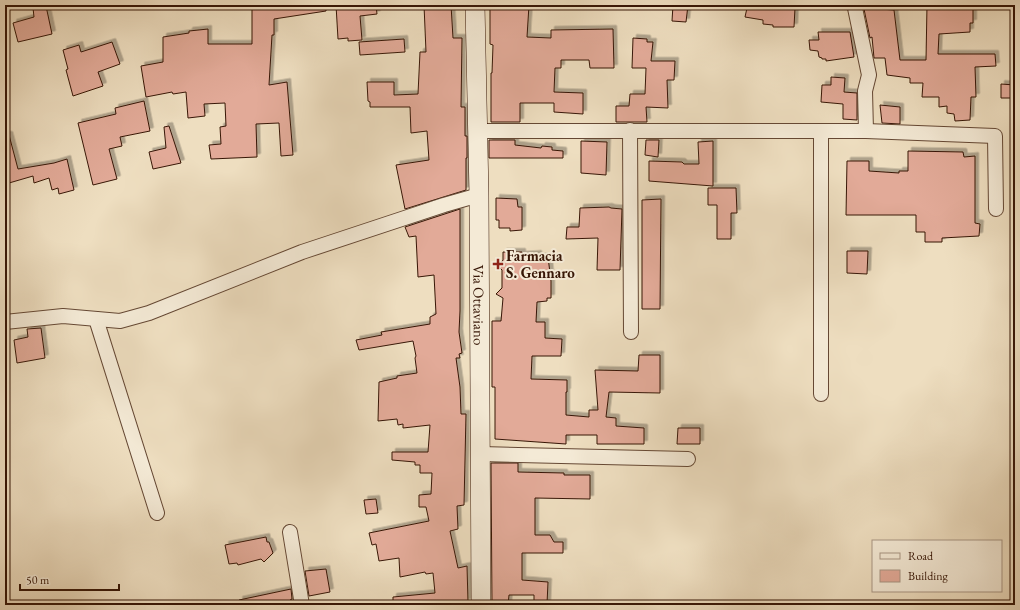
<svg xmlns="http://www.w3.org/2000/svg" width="1020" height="610" viewBox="0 0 1020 610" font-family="'EB Garamond',serif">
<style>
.building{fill:#e2aa98;stroke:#371606;filter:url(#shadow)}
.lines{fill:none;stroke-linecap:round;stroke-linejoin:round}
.minor-casing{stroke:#654834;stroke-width:16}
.secondary-casing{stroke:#371606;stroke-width:20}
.minor{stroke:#f4ead6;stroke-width:14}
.secondary{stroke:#f4ead6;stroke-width:19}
.poi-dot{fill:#8f2418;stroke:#f4ead6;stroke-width:1.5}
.labels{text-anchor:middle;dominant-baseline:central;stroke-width:4;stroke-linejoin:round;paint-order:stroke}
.poi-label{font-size:15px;font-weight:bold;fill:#371606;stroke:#f4ead6;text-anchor:start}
.street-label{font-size:15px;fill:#371606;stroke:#f4ead6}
</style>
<defs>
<filter id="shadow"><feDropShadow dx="3.5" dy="-3.5" stdDeviation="0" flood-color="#0004"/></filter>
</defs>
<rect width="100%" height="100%" fill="#eedec0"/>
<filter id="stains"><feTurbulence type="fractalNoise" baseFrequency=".005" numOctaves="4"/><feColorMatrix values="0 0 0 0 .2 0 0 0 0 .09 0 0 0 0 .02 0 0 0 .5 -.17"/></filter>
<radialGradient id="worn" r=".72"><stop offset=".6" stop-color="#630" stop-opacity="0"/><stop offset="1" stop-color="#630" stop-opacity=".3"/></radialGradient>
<g class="building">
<path d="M265 5H326V11L274 19V35H272L269 85 287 82 293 155 281 156 279 123 256 124 257 157 211 159 209 145 221 144 220 127 226 126 225 103 204 104 205 116 188 118 186 92 173 94 172 92 146 97 141 66 163 62V37L189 33V31L208 29V44H252V8H265Z"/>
<path d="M336 5H376L377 14 360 16 362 40 348 41V38L338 39Z"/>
<path d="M424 5H451L453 38H462L461 107H465V136H467V158H466V190L405 209 396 165 429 160 427 131 411 133 410 107H370V102L368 101 367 82H394V95L418 94 420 52H426Z"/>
<path d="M490 5H529L527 37 551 38V30L613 29 614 68H590L589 60H561V68H555L554 92 583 93V114L554 112V103H520V122H491V73H492L493 45 490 44Z"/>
<path d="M673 5H688L686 22 672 21Z"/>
<path d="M770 5H783V7L795 8 794 27H773V25L763 24V20L745 17 747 8H770Z"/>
<path d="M864 5H879L880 9 894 10 900 60H926L927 5H973V23H970V32L939 34 938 54H995L996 66 975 67 976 97H971L970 120 955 121 954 114 947 113V106L939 107V97H922L923 83H910V78L887 75 885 58H874L872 37 870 38 864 9Z"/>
<path d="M46 6 52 34 18 42 13 23 34 17 33 8Z"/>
<path d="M818 32H850L854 57 826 61V59H822V58L819 57 818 51 810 50 809 40H819Z"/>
<path d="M633 38 647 39V42H653L651 61H675L674 80H667L668 108 646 107 647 122H616V106H629L630 94H645L646 68H632Z"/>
<path d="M404 39 405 52 360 55 359 42Z"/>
<path d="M112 42 120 64 98 72 103 86 73 96 66 70 68 69 63 50 79 45 81 52Z"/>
<path d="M831 77 845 78 844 92 857 93V120L843 119V104L821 102 822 85H831Z"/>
<path d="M1001 84 1015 85V98H1001Z"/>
<path d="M144 101 150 131 120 137 122 146 109 149 117 179 93 185 78 123 116 114 115 108Z"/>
<path d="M880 105 900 107V124L882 123Z"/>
<path d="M169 126 181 163 153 169 149 152 166 148 164 127Z"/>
<path d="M5 135H9L18 169 54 163 67 159 74 190 59 194 58 188 52 190 49 178 34 183 33 176 9 183 5 177Z"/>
<path d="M489 140H515V145L541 148 542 146 552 147V150L563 151V158H489Z"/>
<path d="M646 140H659L658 157 645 155Z"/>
<path d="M581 141 607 142 606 175 581 173Z"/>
<path d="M713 141V186L649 181V161L682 162 684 164H699L698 142Z"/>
<path d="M908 151 963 152 964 157 975 156V223L980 224 979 236 942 238V242H925V232H916V215H846L847 161H869V171L899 173V171H908Z"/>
<path d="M708 188H736L737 213H731V239H717V205H708Z"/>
<path d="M496 198 517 199 518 207H522V230L510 231V228H499V220H496Z"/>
<path d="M661 199 660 309H642V200Z"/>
<path d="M609 207 611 208 622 209 620 270H597L598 238 566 239 567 227H579L580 208Z"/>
<path d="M460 209V311L459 332 462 353 459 354 460 358H456L460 387 461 414H466L464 505 457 506 458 529 450 531 458 568 467 566 468 602H463V605H393V597L435 593 433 573 426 574 425 572 400 577 399 558 379 561 376 544 372 545 369 533 429 521 426 507H419V495L431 494 432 473H420V465H415V462L392 460V452H428L430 425 403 428V424L398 425 397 419 378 421 379 382 397 378V376L417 373 415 358 416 356 413 341 359 350 356 340 382 335 381 332 430 324V317L436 314 434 275 418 277 416 236 409 237 405 227Z"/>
<path d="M847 251H868L867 274 847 273Z"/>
<path d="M503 252H522V255L538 254V257H548L551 281V298H547V301L537 302 536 322H545V338L562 339 561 356H532L531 379 567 380V392H566V415L589 417V410H598L595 370 638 371 639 355H660V393L609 392 606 417 616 418V426L644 428V444H597V435H566V444L495 439V387H492V321H501L503 298 496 294 502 288V270L499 267 501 263 503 260Z"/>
<path d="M41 328 45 358 17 363 14 340 28 337 27 329Z"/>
<path d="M678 428H700V444H677Z"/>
<path d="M491 463H518V472L564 473V475H590V499L535 498V535H550L554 542H563V553H522V580L548 582 547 604 534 605V595H509L508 605H492Z"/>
<path d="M376 499 378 513 366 514 364 500Z"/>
<path d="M266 537 267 542H269L273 553 264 562 261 559 238 565 237 563 229 564 225 545Z"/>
<path d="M326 569 330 592 309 596 305 571Z"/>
<path d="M291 589 292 599 290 600 292 605H240L239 600Z"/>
</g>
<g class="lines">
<defs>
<g id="minor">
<path d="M856 5 855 8 869 75 865 91 866 131"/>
<path d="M630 130 631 332"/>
<path d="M478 131H866L995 136 996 209"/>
<path d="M96 319 157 513"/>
<path d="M5 322 63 316 120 321 149 313 302 252 444 205 479 195"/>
<path d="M821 394V131"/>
<path d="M481 454 688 459"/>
<path d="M290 532 302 605"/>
</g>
<g id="secondary">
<path id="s1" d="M475 5 479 195 481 605"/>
</g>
</defs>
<use href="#minor" class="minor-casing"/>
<use href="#secondary" class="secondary-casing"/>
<use href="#minor" class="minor"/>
<use href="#secondary" class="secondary"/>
</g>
<path class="poi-dot" d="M496 258h4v4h4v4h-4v4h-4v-4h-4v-4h4z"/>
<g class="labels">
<g class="poi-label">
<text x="506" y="255">Farmacia<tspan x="506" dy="17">S. Gennaro</tspan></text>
</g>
<g class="street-label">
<text stroke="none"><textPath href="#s1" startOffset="300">Via Ottaviano</textPath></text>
</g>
</g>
<rect width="1020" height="610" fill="none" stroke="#eedec0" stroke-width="20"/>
<rect x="6" y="6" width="1008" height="598" fill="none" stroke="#371606" stroke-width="2"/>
<rect x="10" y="10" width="1000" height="590" fill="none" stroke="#371606"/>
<rect x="872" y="540" width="130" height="52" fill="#f4ead6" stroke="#a89583"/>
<rect x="880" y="553" width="20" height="6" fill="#f4ead6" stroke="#a89583"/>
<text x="908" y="560" font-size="12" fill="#371606">Road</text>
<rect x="880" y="570" width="20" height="12" fill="#e2aa98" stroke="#a89583"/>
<text x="908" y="580" font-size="12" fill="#371606">Building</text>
<path d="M20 584v6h99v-6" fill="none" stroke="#371606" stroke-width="2"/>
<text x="26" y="584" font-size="12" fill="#371606" stroke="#f4ead6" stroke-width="3" paint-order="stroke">50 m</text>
<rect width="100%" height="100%" filter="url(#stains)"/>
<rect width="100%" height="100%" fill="url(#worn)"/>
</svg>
